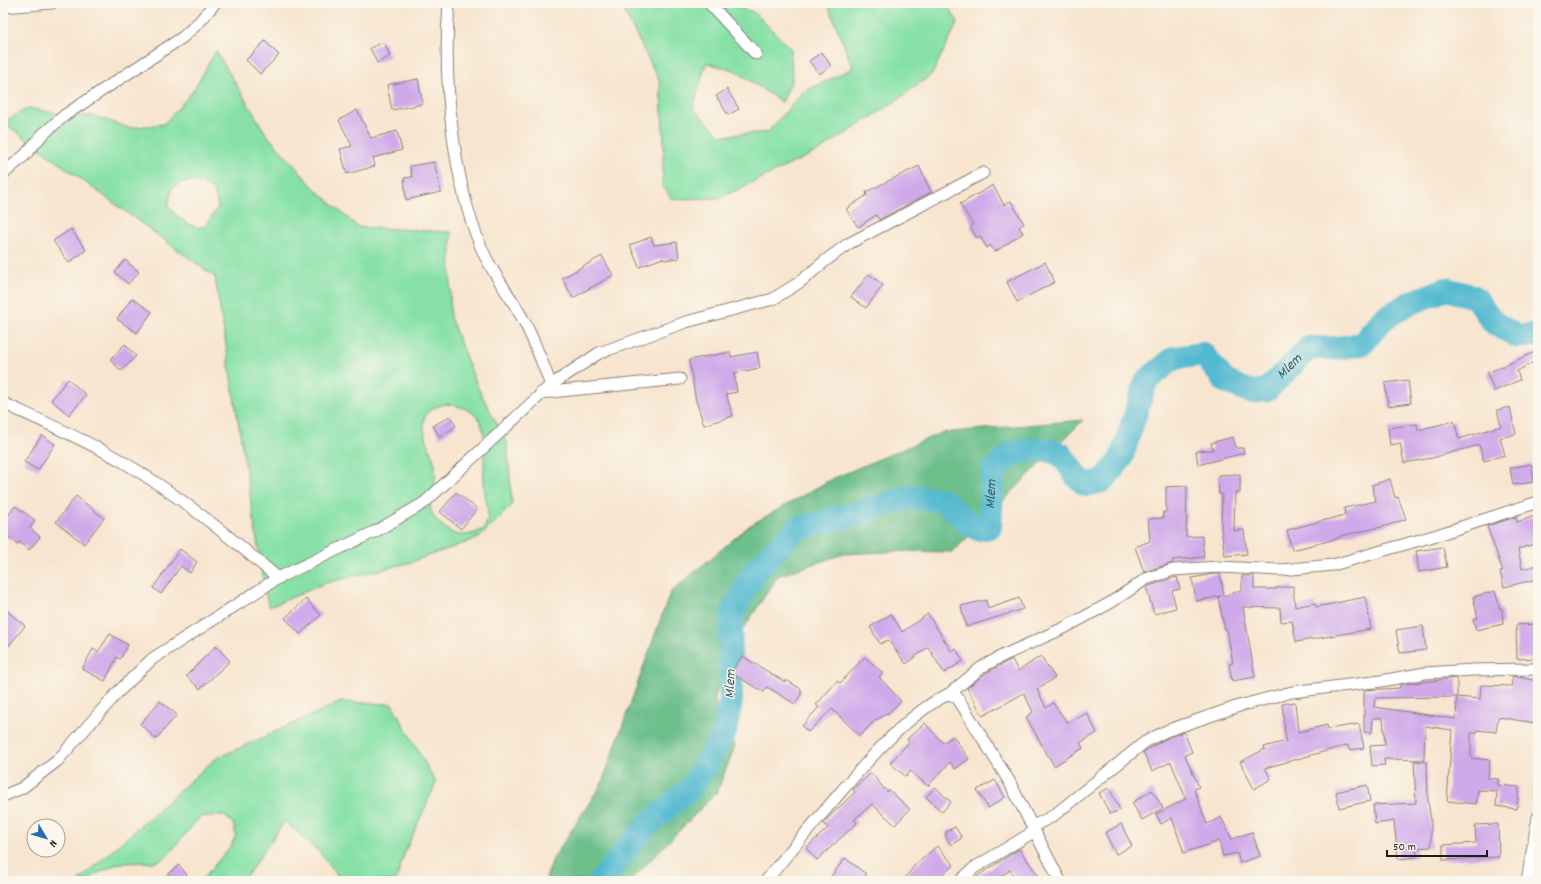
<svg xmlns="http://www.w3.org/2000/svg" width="1541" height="884" viewBox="0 0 1541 884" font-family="Dekko,sans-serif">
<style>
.green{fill:#87e1a7;stroke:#527e62;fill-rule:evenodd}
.forest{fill:#6dbf8c;stroke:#446e54}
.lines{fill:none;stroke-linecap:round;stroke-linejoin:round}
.river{stroke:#52b9d0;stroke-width:24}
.building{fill:#d0a9ea;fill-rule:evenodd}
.minor-casing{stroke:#8a8076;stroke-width:13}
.minor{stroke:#fff;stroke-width:11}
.labels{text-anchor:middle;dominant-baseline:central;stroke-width:3;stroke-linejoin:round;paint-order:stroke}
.water-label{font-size:15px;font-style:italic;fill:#325b64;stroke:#fbf7ec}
</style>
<rect width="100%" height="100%" fill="#fbf7ec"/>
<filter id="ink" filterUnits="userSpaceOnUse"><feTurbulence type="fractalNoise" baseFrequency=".025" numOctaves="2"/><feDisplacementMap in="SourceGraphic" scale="8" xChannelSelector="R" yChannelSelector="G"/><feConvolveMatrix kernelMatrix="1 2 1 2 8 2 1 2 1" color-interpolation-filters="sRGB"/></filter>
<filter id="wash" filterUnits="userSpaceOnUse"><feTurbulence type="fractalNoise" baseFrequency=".012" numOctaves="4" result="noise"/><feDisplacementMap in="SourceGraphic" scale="16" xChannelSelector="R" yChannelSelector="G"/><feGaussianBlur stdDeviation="0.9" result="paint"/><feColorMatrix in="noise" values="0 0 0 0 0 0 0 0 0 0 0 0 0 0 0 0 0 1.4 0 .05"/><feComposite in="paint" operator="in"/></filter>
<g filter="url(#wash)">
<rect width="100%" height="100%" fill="#f7e5cf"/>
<g class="green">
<path d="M620 3H727L755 13 791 49 792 80 782 102 734 70 706 63 693 108 721 136 768 132 802 93 853 68 830 10 825 3H946L958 22 932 74 890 105 820 150 720 198 672 199 662 185 664 142 660 82Z"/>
<path d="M216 51 266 134 315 189 358 227 451 232 450 317 478 388 507 443 512 505 479 538 408 563 326 583 269 607 266 596 215 277 3 122 29 108 65 115 94 116 129 128 164 124 193 91ZM195 181C211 188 215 188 218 207L205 227C189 229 178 217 168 206L172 188 182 182ZM445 404C497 409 482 445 484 482 484 497 492 513 485 527 481 532 472 534 466 535 456 536 451 533 444 527 417 506 439 492 435 466 433 454 421 431 424 419 427 410 437 406 445 404Z"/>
<path d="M341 702 392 704 436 783 404 854 396 881H342L320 853 285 821 243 881H201L231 846 236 835 233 823 223 815 200 817 165 858 155 862 119 863 96 874 89 881H78L215 759Z"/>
</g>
<path class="forest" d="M1083 420 953 552 907 551 843 554 778 576 730 649 714 699 735 746 717 792 630 881H545L553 859 602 783 670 593 749 526 832 479 941 433Z"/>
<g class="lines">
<path class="river" id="s1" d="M601 881 648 824 691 788 725 732 731 700 730 649 732 613 754 572 796 529 859 513 911 497 943 500 969 524 978 529 990 527 993 471 1013 453 1042 449 1061 454 1076 476 1086 485 1103 481 1121 459 1146 381 1174 358 1203 354 1225 381 1251 392 1267 390 1309 348H1338L1362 344 1383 319 1408 304 1446 289 1475 297 1494 323 1517 336 1538 335"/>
</g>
<g id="blocks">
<g class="building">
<path d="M265 41 279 55 260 74 246 60Z"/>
<path d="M384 42 390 56 377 63 370 48Z"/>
<path d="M822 52 831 66 819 74 809 61Z"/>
<path d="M418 79 423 104 392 110 387 85Z"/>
<path d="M727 89 739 109 728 115 716 96Z"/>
<path d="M357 110 371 138 397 131 402 150 373 158 375 166 347 174 340 149 352 146 339 120Z"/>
<path d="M434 162 441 192 406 200 404 178 412 177 410 166Z"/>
<path d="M919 166 931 192 879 220 876 215 858 227 846 209 867 195 866 192Z"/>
<path d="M993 185 1004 205 1011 201 1024 224 1019 227 1023 233 995 252 990 245 987 248 980 236 977 238 970 227 973 225 960 204Z"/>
<path d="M71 229 86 250 69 263 53 241Z"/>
<path d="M651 237 654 245 677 242 679 258 664 260 663 258 639 267 630 245Z"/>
<path d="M602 256 613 275 573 298 562 278Z"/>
<path d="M125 260 139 272 128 284 115 272Z"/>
<path d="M1045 262 1055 282 1017 302 1007 282Z"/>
<path d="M869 274 883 285 866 308 851 297Z"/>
<path d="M132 298 152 312 137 333 117 319Z"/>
<path d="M125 344 136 356 121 371 110 359Z"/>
<path d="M730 352 731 357 757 352 760 368 734 373 737 392 726 394 733 416 704 425 696 401 689 360Z"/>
<path d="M1535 352 1538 360 1517 371 1520 380 1494 391 1487 373Z"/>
<path d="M68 379 86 395 69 415 51 400Z"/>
<path d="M1408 380 1411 403 1388 406 1385 383Z"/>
<path d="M1510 407 1516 434 1500 438 1505 455 1484 461 1479 445 1432 458 1404 463 1400 443 1390 445 1388 428 1417 424 1418 430 1454 421 1459 439 1501 426 1497 410Z"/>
<path d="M450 416 456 426 440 437 433 426Z"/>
<path d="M42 435 55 444 38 470 24 462Z"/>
<path d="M1233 437 1236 448H1243L1244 453 1198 465 1196 451 1213 450 1211 443Z"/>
<path d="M1531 464 1534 482 1513 485 1510 468Z"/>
<path d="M1240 474V493H1235L1234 531 1244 530 1247 554 1225 556 1221 529 1222 494H1219L1218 475Z"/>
<path d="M1390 479 1395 498 1398 497 1406 519 1386 526 1340 536V538L1292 550 1287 530 1345 515 1344 508 1376 501 1372 485Z"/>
<path d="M1187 486 1186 537 1202 536 1204 557 1172 560 1173 563 1144 572 1135 547 1150 541 1148 519 1163 518V512H1166V487Z"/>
<path d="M456 492 477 509 461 529 440 512Z"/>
<path d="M76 496 104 518 84 544 56 522Z"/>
<path d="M15 506 35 520 30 528 40 537 29 550 19 542 18 544 3 534V523Z"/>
<path d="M1538 515V543L1518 549 1522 569 1538 565V579L1504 587 1500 572 1503 571 1487 526 1516 517 1517 522Z"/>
<path d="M1443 547 1447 567 1419 572 1416 551Z"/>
<path d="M180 549 197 562 190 573 181 566 161 594 153 588Z"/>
<path d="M1213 574H1220L1224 596 1242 590V576H1254V589H1276V588L1293 586 1295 607 1315 603 1316 607 1365 597 1371 629 1296 642 1292 621 1281 622 1280 608 1243 607 1255 677 1232 681 1229 664 1233 663 1227 630H1225L1218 597 1221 596 1196 601 1192 578Z"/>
<path d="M1177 577 1180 589 1172 591 1176 608 1154 614 1146 587Z"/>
<path d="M1495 591 1500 609H1502L1503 624 1476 630 1473 619 1478 618 1473 597Z"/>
<path d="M1019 598 1023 609 966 627 961 606 986 600 988 609Z"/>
<path d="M306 599 321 615 300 634 285 618Z"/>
<path d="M3 608 25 626 3 653Z"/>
<path d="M891 614 902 632 928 614 951 651 956 649 963 661 944 673 928 647 906 664 888 640 880 644 870 627Z"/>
<path d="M1538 624V658L1517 659 1516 625Z"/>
<path d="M1423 626 1426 650 1400 653 1396 630Z"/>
<path d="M110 634 128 645 120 659 117 657 105 681 82 669 93 649 98 652Z"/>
<path d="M216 646 230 661 200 689 186 676Z"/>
<path d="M742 656 785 682 786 680 801 689V694L795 704 767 687 764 692 731 673Z"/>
<path d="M1041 656 1055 678 1037 689 1046 708 1053 703 1068 723 1087 713 1097 733 1080 743 1083 748 1054 766 1026 717 1033 712 1024 693 983 716 967 688 986 673 1012 659 1018 671Z"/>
<path d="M865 657 883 673 879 677 901 701 887 714 886 713 877 720 876 719 860 736 832 709 808 732 802 726 819 707 816 705 837 681 840 683Z"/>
<path d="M1513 676 1538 681V708L1535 723 1498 717 1496 732 1477 730V733H1471V758L1490 760 1488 778 1498 779V785L1519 787 1517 809 1496 806 1497 791 1478 790 1476 804 1447 801 1452 730 1425 726 1424 760 1384 759 1385 765 1372 766 1370 746 1385 745 1383 718H1373L1372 732H1364V690L1400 688V685L1404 684 1457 678V697L1480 699 1481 685 1511 686ZM1457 697 1456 719 1374 707 1375 698Z"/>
<path d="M160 701 177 715 156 739 140 724Z"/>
<path d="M1295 702 1298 732 1327 725 1328 729 1359 724 1364 748 1349 750 1348 745 1265 768 1271 779 1254 789 1240 762 1265 749 1264 747 1286 741 1282 704Z"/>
<path d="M925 723 943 743 953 736 969 759 955 769 950 762 928 786 910 771 906 777 890 763 909 742 907 739Z"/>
<path d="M1184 732 1192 752 1185 755 1199 787 1194 789 1207 824 1221 817 1232 839 1252 832 1260 856 1240 863 1237 853 1223 856 1219 841 1184 853 1172 818 1161 824 1156 814 1186 799 1171 762 1152 771 1143 752 1169 737Z"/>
<path d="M1414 761 1427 762 1428 801 1431 820V847L1416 848 1417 857 1398 859 1394 821 1375 824 1373 805 1416 803Z"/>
<path d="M871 773 887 792 889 790 910 809 895 825 872 804 854 820 857 823 817 860 806 848 828 828 823 823 855 792 853 789Z"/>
<path d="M995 780 1005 797 988 808 977 790Z"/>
<path d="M1367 785 1370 801 1339 808 1336 792Z"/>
<path d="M935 787 951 802 942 812 926 797Z"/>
<path d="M1109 788 1120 810 1110 814 1099 793Z"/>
<path d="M1152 790 1163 808 1142 820 1132 803Z"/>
<path d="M1121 824 1132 846 1116 854 1105 833Z"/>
<path d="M1498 824 1499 857 1443 860V845L1476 843 1475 825Z"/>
<path d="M955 827 962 838 951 845 946 837V832Z"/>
<path d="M937 846 954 865 935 881H903L914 866Z"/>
<path d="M1019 849 1038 875 1030 881H1020L1010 870 994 881H970Z"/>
<path d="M845 858 866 874 861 881H828Z"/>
<path d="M179 865 187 875 180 881H172L167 875Z"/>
</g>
</g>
</g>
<g filter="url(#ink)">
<use href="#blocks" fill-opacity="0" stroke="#8a8076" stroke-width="1"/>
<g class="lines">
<defs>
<g id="minor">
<path d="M449 3C443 78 452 178 481 247 492 274 512 297 525 323 535 343 543 364 551 385"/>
<path d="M709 3 756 54"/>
<path d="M3 7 52 3"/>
<path d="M3 174 25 155 42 135 65 115 183 37 200 21 215 3"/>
<path d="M541 393 680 379"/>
<path d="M3 403C44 422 86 440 125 463 180 496 229 536 278 578"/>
<path d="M949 694 982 667 1002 656 1066 627 1110 603 1146 579 1173 570 1218 567 1281 570 1333 565 1437 535 1538 502"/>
<path d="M3 796 22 788 57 761 117 693 152 659 278 578 378 530 424 503 551 385 599 353 686 322 773 299 800 282 825 261 848 244 983 173"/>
<path d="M1033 826 1053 816 1145 742 1166 731 1239 706 1292 692 1381 681 1425 673 1473 670 1538 669"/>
<path d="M766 881C787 854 810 828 833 801 863 766 907 713 949 694L957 697 1009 781 1060 881"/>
<path d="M960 881 974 868 1035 831"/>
<path d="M1527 881 1538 817"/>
</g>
</defs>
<use href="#minor" class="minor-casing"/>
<use href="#minor" class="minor"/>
</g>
</g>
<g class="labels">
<g class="water-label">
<text stroke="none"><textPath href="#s1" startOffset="1108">Mlem</textPath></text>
<text stroke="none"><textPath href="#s1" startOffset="664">Mlem</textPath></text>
<text transform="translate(731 684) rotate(-88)">Mlem</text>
</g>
</g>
<rect width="1541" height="884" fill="none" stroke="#fbf7ec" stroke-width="16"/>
<g transform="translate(46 838) rotate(128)"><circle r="19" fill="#fbf7ec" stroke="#a29f99"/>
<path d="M0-3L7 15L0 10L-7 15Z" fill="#1f6fb2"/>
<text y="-6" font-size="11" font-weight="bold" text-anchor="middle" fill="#1c1c1c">N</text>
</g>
<path d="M1387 850v6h100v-6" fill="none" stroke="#1c1c1c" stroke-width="2"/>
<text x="1393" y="850" font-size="12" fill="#1c1c1c" stroke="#fbf7ec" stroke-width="3" paint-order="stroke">50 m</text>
</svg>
